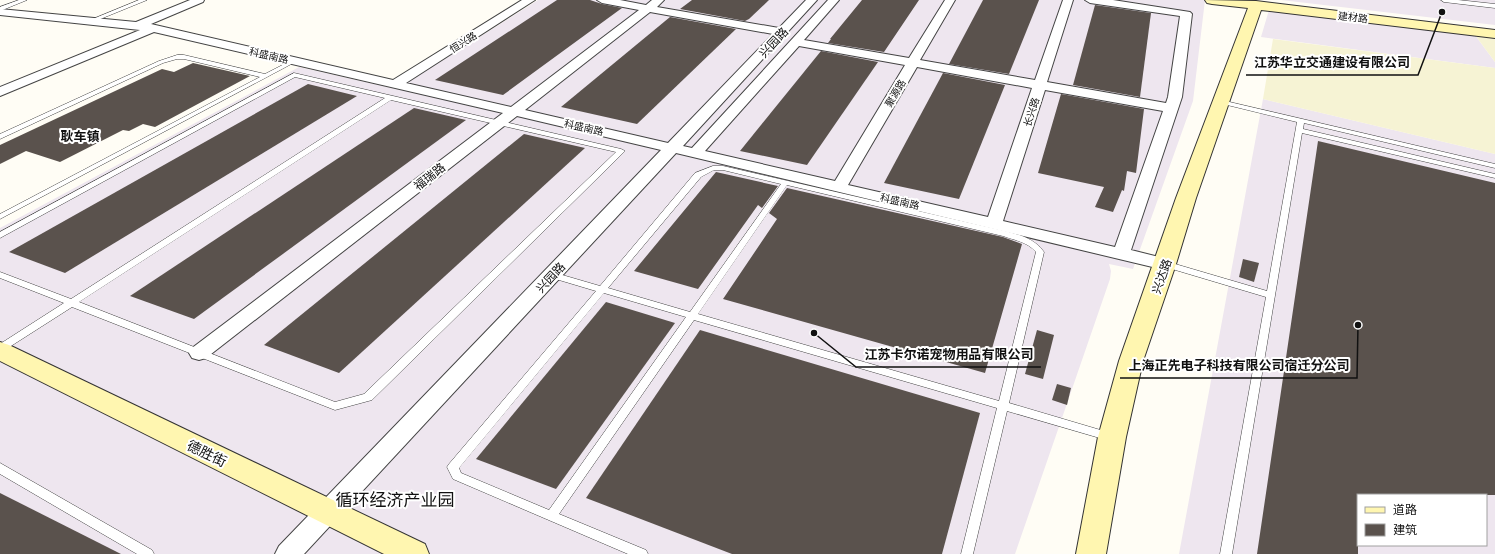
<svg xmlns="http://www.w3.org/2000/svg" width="1495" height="554" viewBox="0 0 1495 554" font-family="'Playfair Display','Noto Sans SC',serif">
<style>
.industrial{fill:#eee6ef;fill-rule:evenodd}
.farmland{fill:#f6f3d4}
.building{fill:#5a524d}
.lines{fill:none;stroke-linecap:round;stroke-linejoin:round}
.lane-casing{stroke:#444;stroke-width:1}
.street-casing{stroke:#444;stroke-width:2}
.secondary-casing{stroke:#333;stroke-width:2}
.lane{fill:#fff;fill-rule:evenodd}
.street{fill:#fff;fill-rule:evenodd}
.secondary{fill:#fff6b0;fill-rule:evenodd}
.labels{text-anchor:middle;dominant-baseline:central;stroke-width:4;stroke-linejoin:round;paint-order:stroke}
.far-street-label{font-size:10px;fill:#111;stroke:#fff}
.street-label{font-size:12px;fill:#111;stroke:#fff}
.far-district-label{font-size:13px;font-weight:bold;fill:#111;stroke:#fff}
.near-street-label{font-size:14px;fill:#111;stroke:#fff}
.near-quarter-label{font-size:17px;fill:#111;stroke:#fff}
.leader{fill:none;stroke:#111;stroke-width:1.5}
.callout-dot{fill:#111;stroke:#fff;stroke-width:1.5}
.callout-label{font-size:13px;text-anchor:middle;font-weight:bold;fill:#111;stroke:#fff;stroke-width:4;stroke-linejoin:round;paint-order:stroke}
</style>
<rect width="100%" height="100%" fill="#fffdf5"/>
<g class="industrial">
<path d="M538 0H1205L1193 101 1133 269 1109 264 1111 271 1110 279 1015 554H0V228L299 67 397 89Z"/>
<path d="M1281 0H1495V25Z"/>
<path d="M1269 10 1475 35 1495 62V68L1261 37Z"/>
<path d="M1263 99 1495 154V554H1179ZM1358 495H1486V545H1358Z"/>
</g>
<g class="farmland">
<path d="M1475 35 1495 37V62Z"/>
<path d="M1273 39 1495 68V154L1263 99Z"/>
</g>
<g class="building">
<path d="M557 0H590L602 4 622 8 503 95 435 80Z"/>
<path d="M692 0H769L749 19 745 21 680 9Z"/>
<path d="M862 0H919L884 52 828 43 831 39H830Z"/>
<path d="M983 0H1039L1009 74 949 64Z"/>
<path d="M1095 5 1151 13 1140 97 1073 85Z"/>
<path d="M670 17 736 29 637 124 561 107Z"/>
<path d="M821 51 878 62 807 165 740 151Z"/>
<path d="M193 63 250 76 155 127 143 124 129 131 123 130 60 162 26 151 0 164V145L162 69 174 72Z"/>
<path d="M943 73 1005 85 959 199 884 183Z"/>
<path d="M308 84 357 96 65 273 9 252Z"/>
<path d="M1061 94 1144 109 1136 173 1127 171 1124 191 1122 190 1113 212 1095 207 1104 187 1038 173Z"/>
<path d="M414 108 466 120 194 319 130 296Z"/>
<path d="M524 134 585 148 339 373 264 345Z"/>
<path d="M1318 141 1495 183V495H1358V554H1257Z"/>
<path d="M716 172 778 186 762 208 758 205 698 289 634 271Z"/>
<path d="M787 188 1003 237 1022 244 985 373 723 299 777 219 769 213Z"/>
<path d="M1243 259 1259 263 1254 282 1239 277Z"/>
<path d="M606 302 675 323 556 489 476 459Z"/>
<path d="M700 330 980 413 942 554H732L586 498Z"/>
<path d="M1037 330 1054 335 1043 379 1025 374Z"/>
<path d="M1057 384 1071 388 1067 405 1052 400Z"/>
<path d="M0 493 121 554H0Z"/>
</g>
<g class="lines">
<defs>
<g id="lane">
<path d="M19 0H27L0 11V7Z"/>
<path d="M139 0H147L93 22 88 21Z"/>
<path d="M1441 0H1458L1495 4V8L1444 2Z"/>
<path d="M184 55 265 74 292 60 297 61 0 219V214L260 77 184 59H177L163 63 0 139V134L159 61 177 55Z"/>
<path d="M294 73 621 149 625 151 372 400 335 410 72 307 0 353V344L64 303 0 278V272L71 299 385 98 295 77 0 238V232ZM391 100 616 152 364 394 335 402 79 302Z"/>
<path d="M1221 100 1495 164V168L1304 123 1303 129 1495 174V178L1302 133 1232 554H1220L1266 297 1162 266 1161 264 1165 261 1267 291 1297 122 1219 103V101Z"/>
<path d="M713 166H723L1005 231C1020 235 1035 239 1044 252L1009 403 1114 434 1116 437 1114 440 1110 441 1007 411 973 554H961L997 408 694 320 559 514 646 550 648 554H628L453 479 447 467 449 464 596 291 549 277 548 275 549 273 552 272 600 286 695 173ZM714 170H723L781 184 690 312 608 288 701 177ZM787 185 1003 236C1014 240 1028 242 1036 252L999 401 698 314ZM604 293 686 317 549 510 461 473 459 468Z"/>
<path d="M0 463 152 550 154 554H137L0 474Z"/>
</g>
<path id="street" d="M190 0H204L203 2 151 24 393 80 522 0H535L406 83 511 107 639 10 602 3 597 0H620L646 5 652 0H664L657 7 779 28 806 0H817L683 146 692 148 828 0H839L804 40 909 58 945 0H955L920 60 1035 80 1063 0H1073L1047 82 1166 103 1168 97 1180 16 1090 3 1085 0H1113L1190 12 1192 14 1182 97 1131 250 1171 260 1174 264 1171 268 1165 270 676 153 304 554H275L279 546 661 150 517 116 206 358 199 360 192 358 189 353 192 348 503 113 154 32 0 96V87L140 30 0 15V9L136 22ZM650 12 773 34 668 143 525 110ZM799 46 905 65 835 181 705 151ZM917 67 1032 88 988 217 848 185ZM1045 90 1163 111 1115 247 1003 221Z"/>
<g id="secondary">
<path d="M1205 0 1256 1 1495 30V38L1261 10 1196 198 1176 264 1143 361 1126 437 1106 554H1076L1098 437 1119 361 1176 198 1248 8 1212 4 1207 3Z"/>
<path d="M0 342 9 345 425 544 429 554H384L0 361Z"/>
</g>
</defs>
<use href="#lane" class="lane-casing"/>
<use href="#street" class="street-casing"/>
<use href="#secondary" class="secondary-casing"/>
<use href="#lane" class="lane"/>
<use href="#street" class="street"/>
<use href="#secondary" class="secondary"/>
</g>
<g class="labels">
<g class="far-street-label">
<text transform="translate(1353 17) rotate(7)">建材路</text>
<text transform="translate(463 42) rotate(-32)">恒兴路</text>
<text transform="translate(269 55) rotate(13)">科盛南路</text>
<text transform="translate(895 93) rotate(-59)">聚源路</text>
<text transform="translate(1031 112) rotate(-72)">长兴路</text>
<text transform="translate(584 127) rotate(13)">科盛南路</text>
<text transform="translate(900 201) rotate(13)">科盛南路</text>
</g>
<g class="street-label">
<text transform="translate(773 42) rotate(-47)">兴园路</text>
<text transform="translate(429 176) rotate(-38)">福瑞路</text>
<text transform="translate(1161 276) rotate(-71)">兴达路</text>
<text transform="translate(550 277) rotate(-47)">兴园路</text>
</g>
<g class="far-district-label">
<text x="80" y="135">耿车镇</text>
</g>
<g class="near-street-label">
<text transform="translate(207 453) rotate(26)">德胜街</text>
</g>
<g class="near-quarter-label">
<text x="395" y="499">循环经济产业园</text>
</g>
</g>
<path class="leader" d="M1442 12L1418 75H1246M814 333L856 367H1041M1358 325L1357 378H1120"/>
<g class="callout-dot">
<circle cx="1442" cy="12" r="4"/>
<circle cx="814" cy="333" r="4"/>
<circle cx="1358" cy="325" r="4"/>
</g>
<g class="callout-label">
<text x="1332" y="67">江苏华立交通建设有限公司</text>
<text x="949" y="359">江苏卡尔诺宠物用品有限公司</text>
<text x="1239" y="370">上海正先电子科技有限公司宿迁分公司</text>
</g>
<rect x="1357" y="494" width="130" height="52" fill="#ffffff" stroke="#a0a0a0"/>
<rect x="1365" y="507" width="20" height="6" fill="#fff6b0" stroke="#a0a0a0"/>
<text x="1393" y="514" font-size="12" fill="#111111">道路</text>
<rect x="1365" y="524" width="20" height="12" fill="#5a524d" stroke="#a0a0a0"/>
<text x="1393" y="534" font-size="12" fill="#111111">建筑</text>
</svg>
